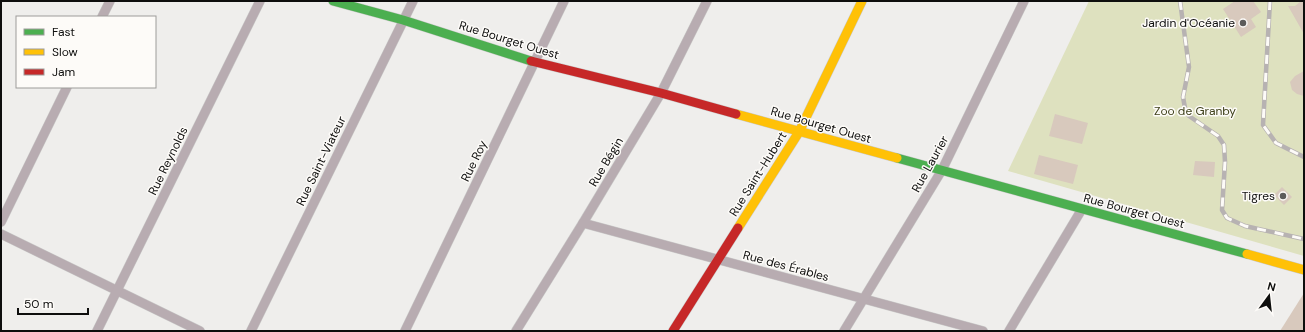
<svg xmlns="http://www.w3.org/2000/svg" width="1305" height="332" viewBox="0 0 1305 332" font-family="'DM Sans',sans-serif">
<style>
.green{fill:#dee1bf}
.building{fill:#d8c9bd}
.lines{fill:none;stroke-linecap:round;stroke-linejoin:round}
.street-casing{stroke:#cacac9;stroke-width:10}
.fast-casing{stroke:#cacac9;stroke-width:10}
.slow-casing{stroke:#cacac9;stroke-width:10}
.jam-casing{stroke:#cacac9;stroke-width:10}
.street{stroke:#b8acb1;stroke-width:9}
.fast{stroke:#4caf50;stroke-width:9}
.slow{stroke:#ffc107;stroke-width:9}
.jam{stroke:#c62828;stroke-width:9}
.rail-casing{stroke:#b7b2b2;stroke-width:4.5}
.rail{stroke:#fdfbf8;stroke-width:3;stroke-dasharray:9;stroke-linecap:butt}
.poi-dot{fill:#5d5c5b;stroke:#fdfbf8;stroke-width:1.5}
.labels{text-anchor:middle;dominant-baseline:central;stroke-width:3;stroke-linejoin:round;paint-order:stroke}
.poi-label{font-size:12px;fill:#0e0e0d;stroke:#fdfbf8;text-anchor:end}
.street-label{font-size:12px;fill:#0e0e0d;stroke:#fdfbf8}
.park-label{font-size:12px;fill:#3e4019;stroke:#fdfbf8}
</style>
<rect width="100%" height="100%" fill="#efeeec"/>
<path class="green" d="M1089 1H1304V256L1008 171Z"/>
<g class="building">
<path d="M1235 1H1253L1261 12 1251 19 1256 27 1241 37 1223 9Z"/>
<path d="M1301 1H1304V34L1288 6H1295Z"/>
<path d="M1304 71V96L1297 94 1292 90 1290 82 1295 76Z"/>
<path d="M1055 114 1088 123 1082 144 1049 136Z"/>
<path d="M1039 155 1078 165 1073 184 1034 174Z"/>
<path d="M1195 161 1215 162 1214 177 1193 175Z"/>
<path d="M1282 187 1292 197 1284 205 1274 195Z"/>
<path d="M1304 293V331H1280Z"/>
</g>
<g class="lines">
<defs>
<g id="street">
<path d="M102 17 110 1"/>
<path d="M1 222 67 87"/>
<path d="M583 223 983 331"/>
<path d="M1 234 200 331"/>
<path d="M97 331 260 1"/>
<path d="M251 331 413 1"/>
<path d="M405 331 564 1"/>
<path d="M516 331 583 223 661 93 707 1"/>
<path d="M844 331 942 170 1024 1"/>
<path d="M1009 331 1082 209"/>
</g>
<g id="fast">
<path d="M333 1 403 20 531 61"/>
<path d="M897 158 1247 254"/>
</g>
<g id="slow">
<path d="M736 114 897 158"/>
<path d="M738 228 799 132 862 1"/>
<path d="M1247 254 1304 270"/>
</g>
<g id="jam">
<path d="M531 61 661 93 736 114"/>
<path d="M673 331 738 228"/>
</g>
</defs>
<use href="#street" class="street-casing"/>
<use href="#fast" class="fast-casing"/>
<use href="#slow" class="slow-casing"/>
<use href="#jam" class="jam-casing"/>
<use href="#street" class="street"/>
<use href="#fast" class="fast"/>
<use href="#slow" class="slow"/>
<use href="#jam" class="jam"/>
<defs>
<g id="rail">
<path d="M1180 1 1189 67 1183 97 1185 108 1189 116 1218 136 1224 145 1225 162 1222 210 1227 218 1245 226 1304 239"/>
<path d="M1270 1 1263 125 1276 143 1304 157"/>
</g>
</defs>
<use href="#rail" class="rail-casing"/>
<use href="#rail" class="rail"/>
</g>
<g class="poi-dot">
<circle cx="1243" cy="23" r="4"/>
<circle cx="1283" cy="196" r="4"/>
</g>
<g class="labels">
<g class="poi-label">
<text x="1235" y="23">Jardin d'Océanie</text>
<text x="1275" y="196">Tigres</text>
</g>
<g class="street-label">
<text transform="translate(509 40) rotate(17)">Rue Bourget Ouest</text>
<text transform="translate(821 125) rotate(16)">Rue Bourget Ouest</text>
<text transform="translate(168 161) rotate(-64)">Rue Reynolds</text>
<text transform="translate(321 161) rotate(-64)">Rue Saint-Viateur</text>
<text transform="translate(474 161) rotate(-64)">Rue Roy</text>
<text transform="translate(606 162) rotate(-59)">Rue Bégin</text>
<text transform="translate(930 164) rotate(-61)">Rue Laurier</text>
<text transform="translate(758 174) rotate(-58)">Rue Saint-Hubert</text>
<text transform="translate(1134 211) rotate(15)">Rue Bourget Ouest</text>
<text transform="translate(786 266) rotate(15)">Rue des Érables</text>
</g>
<g class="park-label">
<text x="1195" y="111">Zoo de Granby</text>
</g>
</g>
<rect width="1305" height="332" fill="none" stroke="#0e0e0d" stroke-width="4"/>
<rect x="16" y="16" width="140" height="72" fill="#fdfbf8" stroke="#9d9c9a"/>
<rect x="24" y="29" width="20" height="6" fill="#4caf50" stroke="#9d9c9a"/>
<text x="52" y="36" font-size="12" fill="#0e0e0d">Fast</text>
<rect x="24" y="49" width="20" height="6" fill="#ffc107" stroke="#9d9c9a"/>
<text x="52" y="56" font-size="12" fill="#0e0e0d">Slow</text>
<rect x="24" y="69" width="20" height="6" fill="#c62828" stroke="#9d9c9a"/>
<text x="52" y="76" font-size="12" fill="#0e0e0d">Jam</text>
<g transform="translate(1269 296) rotate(15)" stroke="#fdfbf8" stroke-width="3" paint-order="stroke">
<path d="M0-3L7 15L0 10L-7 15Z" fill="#0e0e0d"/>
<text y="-6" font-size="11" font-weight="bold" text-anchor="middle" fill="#0e0e0d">N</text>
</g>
<path d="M18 308v6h70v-6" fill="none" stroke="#0e0e0d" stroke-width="2"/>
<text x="24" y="308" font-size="12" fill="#0e0e0d" stroke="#fdfbf8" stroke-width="3" paint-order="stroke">50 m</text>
</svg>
